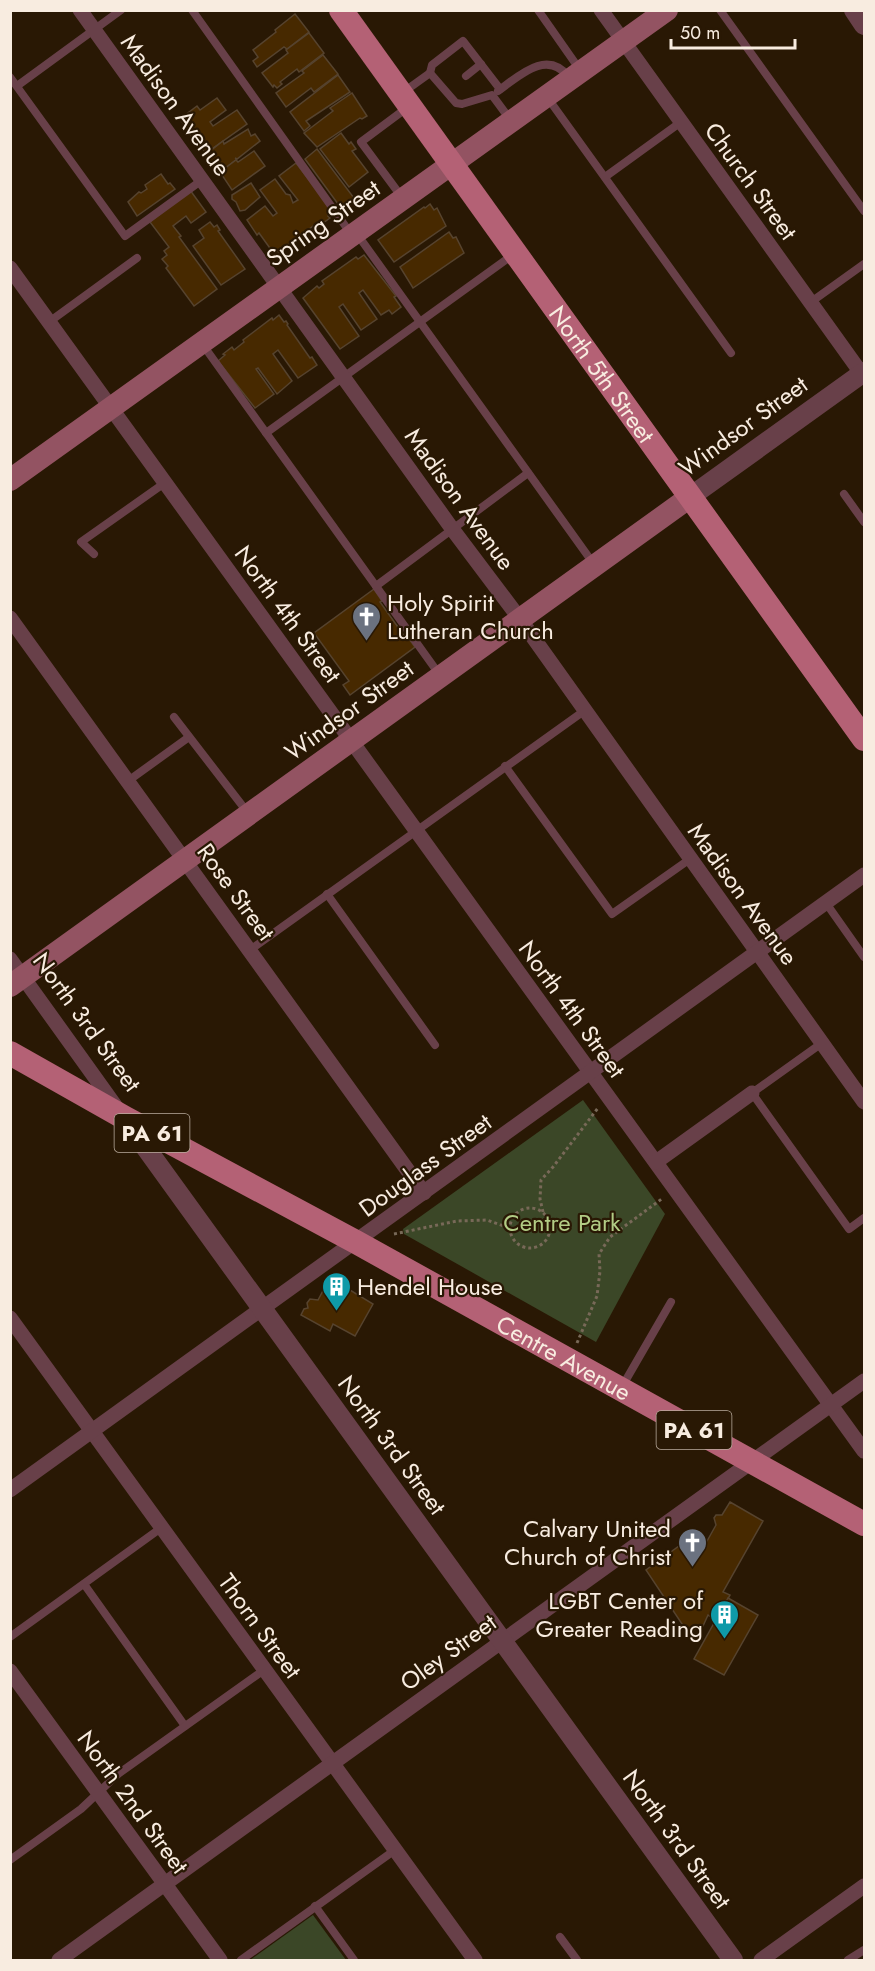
<svg xmlns="http://www.w3.org/2000/svg" width="875" height="1971" viewBox="0 0 875 1971" font-family="Jost,sans-serif">
<style>
.green{fill:#3b4727}
.building{fill:#472900;stroke:#56432e;stroke-width:1.5}
.lines{fill:none;stroke-linecap:round;stroke-linejoin:round}
.path{stroke:#786958;stroke-width:3;stroke-dasharray:3 3;stroke-linecap:butt}
.service{stroke:#684049;stroke-width:8}
.minor{stroke:#684049;stroke-width:15}
.tertiary{stroke:#684049;stroke-width:20}
.secondary{stroke:#935362;stroke-width:22}
.primary{stroke:#b46175;stroke-width:24}
.labels{text-anchor:middle;dominant-baseline:central;stroke-width:4.5;stroke-linejoin:round;paint-order:stroke}
.shield{fill:#291804;stroke:#baac9e;stroke-width:1.5}
.shield-label{font-size:22px;font-weight:bold;fill:#f8ece0}
.street-label{font-size:24px;fill:#f8ece0;stroke:#291804}
.poi-label{font-size:24px;fill:#f8ece0;stroke:#291804;text-anchor:start}
.park-label{font-size:24px;fill:#b2cc85;stroke:#291804}
</style>
<rect width="100%" height="100%" fill="#291804"/>
<g class="green">
<path d="M583 1100 665 1214 596 1342 404 1234 403 1229Z"/>
<path d="M313 1915 346 1960H250Z"/>
</g>
<g class="building">
<path d="M295 14 309 32 287 49 284 47 257 67 253 61 258 57 253 50 276 32 275 30Z"/>
<path d="M309 33 324 53 299 72 297 69 280 82 282 84 277 88 274 85 273 87 262 73 288 53 286 50Z"/>
<path d="M323 55 338 74 314 92 311 88 286 107 276 93 304 73 302 71Z"/>
<path d="M338 75 350 92 306 121 310 126 304 131 290 112Z"/>
<path d="M352 93 367 116 362 119 360 118 317 147 304 133 333 111 330 108Z"/>
<path d="M217 98 226 110 210 122 213 126 237 110 247 124 206 153 199 145 198 146 180 119 197 106 200 110Z"/>
<path d="M248 129 251 136 255 134 260 141 237 159 235 158 237 159 219 173 205 155 223 141 224 144Z"/>
<path d="M341 133 349 144 351 142 356 149 352 151 368 172 349 187 320 149Z"/>
<path d="M317 149 354 198 341 208 305 159Z"/>
<path d="M254 151 265 166 232 190 220 172 236 160 238 162Z"/>
<path d="M296 163 334 212 328 216 330 218 319 226 317 223 308 230 309 232 299 239 298 236 279 253 276 249 272 251 259 233 257 235 247 220 265 206 273 216 277 213 260 190 275 179 286 194 290 195 293 203 298 200 279 176Z"/>
<path d="M161 174 168 184 170 183 175 189 137 216 128 202 139 192 141 193 147 189 145 185Z"/>
<path d="M251 183 260 197 245 210 240 211 236 202 232 199V195Z"/>
<path d="M190 190 206 212 191 223 186 216 173 226 181 236 179 237 217 289 194 306 166 268 168 266 162 259 167 255 164 251 169 247 150 222Z"/>
<path d="M430 204 434 210 437 208 446 226 394 262 378 240 424 207 425 208Z"/>
<path d="M210 222 214 227 217 225 220 230 218 231 245 269 221 285 193 246 204 238 199 230Z"/>
<path d="M449 232 453 238 456 237 464 253 413 288 400 267Z"/>
<path d="M364 255 396 296 394 297 401 307 392 314 389 310 381 315 363 290 359 293 377 319 361 330 343 304 339 307 359 336 340 349 303 298 317 286 319 288 324 284 322 281 356 257 358 259Z"/>
<path d="M279 315 284 322 286 321 288 324 287 325 310 358 312 357 317 365 298 378 278 350 273 354 292 381 277 394 258 368 256 369 274 394 255 408 218 361 225 355 223 354 232 347 234 350 244 342 243 340 272 318 273 320Z"/>
<path d="M374 589 382 601 380 602 405 637 407 636 415 647 350 695 343 685 349 681 314 633Z"/>
<path d="M325 1287 345 1297 350 1290 373 1304 355 1336 333 1324 330 1331 301 1315 304 1309 308 1308 307 1303 310 1299 318 1300Z"/>
<path d="M730 1502 763 1521 723 1592 730 1595 716 1620 708 1615 703 1626H697V1628L688 1633 646 1570 679 1546 688 1557 692 1549 699 1553 693 1566 716 1525 714 1518 716 1515H722Z"/>
<path d="M728 1598 758 1615 724 1675 694 1659Z"/>
</g>
<g class="lines">
<g class="path">
<circle cx="530" cy="1228" r="20"/>
<path d="M543 1212 540 1199 541 1180 553 1167 598 1108"/>
<path d="M394 1234 457 1221 487 1220 509 1228"/>
<path d="M577 1343 597 1296 600 1271 599 1254 610 1237 663 1198"/>
</g>
<g class="service">
<path d="M192 10 351 234"/>
<path d="M538 10 580 70"/>
<path d="M720 10 864 211"/>
<path d="M430 73 432 65 463 41 500 89"/>
<path d="M466 76 481 64"/>
<path d="M10 77 125 236 202 180"/>
<path d="M17 86 121 10"/>
<path d="M405 91 430 73 456 103 462 104 492 95 509 118"/>
<path d="M498 91C520 75 547 49 569 77"/>
<path d="M547 97 731 353"/>
<path d="M605 177 681 122"/>
<path d="M401 196 361 142 408 107"/>
<path d="M357 234 593 563"/>
<path d="M811 302 864 264"/>
<path d="M49 322 137 258"/>
<path d="M203 345 439 674"/>
<path d="M266 433 514 254"/>
<path d="M844 494 864 522"/>
<path d="M94 554 81 542 166 482"/>
<path d="M376 586 528 473"/>
<path d="M174 717 248 813"/>
<path d="M505 766 612 914 690 859"/>
<path d="M128 781 189 737"/>
<path d="M327 894 435 1045"/>
<path d="M826 903 864 957"/>
<path d="M250 950 584 711"/>
<path d="M822 1043 752 1093 849 1229 864 1218"/>
<path d="M623 1385 671 1302"/>
<path d="M84 1584 185 1726"/>
<path d="M10 1637 161 1528"/>
<path d="M10 1860 81 1809 118 1774 264 1670"/>
<path d="M315 1906 354 1960"/>
<path d="M560 1937 577 1960"/>
<path d="M241 1960 395 1850"/>
<path d="M848 1960 864 1950"/>
</g>
<g class="minor">
<path d="M80 10 453 530 520 619 864 1102"/>
<path d="M601 10 864 377"/>
<path d="M10 268 864 1451"/>
<path d="M10 618 424 1193"/>
<path d="M10 959 119 1111"/>
<path d="M656 1162 752 1093"/>
<path d="M10 1318 475 1960"/>
<path d="M10 1490 864 875"/>
<path d="M10 1671 220 1960"/>
<path d="M59 1960 864 1381"/>
<path d="M761 1960 864 1886"/>
</g>
<g class="tertiary">
<path d="M854 10 864 25"/>
<path d="M690 497 864 372"/>
<path d="M125 1119 733 1960"/>
</g>
<g class="secondary">
<path d="M10 480 667 10"/>
<path d="M10 986 690 497"/>
</g>
<g class="primary">
<path id="s1" d="M341 10 864 739"/>
<path id="s2" d="M10 1053 125 1118 356 1242 864 1524"/>
</g>
</g>
<defs>
<symbol id="church-pin" viewBox="-11 -11 22 30"><path d="M0 17L-7.5 6A9.5 9.5 0 1 1 7.5 6Z" fill="#6b7280" stroke="#291804"/><path d="M-1.2-6h2.4v3.5h3.3v2.4h-3.3V6h-2.4V-.1h-3.3v-2.4h3.3Z" fill="#fff"/></symbol>
<symbol id="building-pin" viewBox="-11 -11 22 30"><path d="M0 17L-7.5 6A9.5 9.5 0 1 1 7.5 6Z" fill="#0f9aa8" stroke="#291804"/><path d="M-4-6H4V6H1V3H-1V6H-4ZM-2.5-4.3h1.7v1.8h-1.7ZM.8-4.3h1.7v1.8H.8ZM-2.5-1h1.7V.8h-1.7ZM.8-1h1.7V.8H.8Z" fill="#fff"/></symbol>
</defs>
<g fill-rule="evenodd">
<use href="#church-pin" x="350" y="600" width="33" height="45"/>
<use href="#building-pin" x="320" y="1270" width="33" height="45"/>
<use href="#church-pin" x="676" y="1526" width="33" height="45"/>
<use href="#building-pin" x="708" y="1598" width="33" height="45"/>
</g>
<g class="labels">
<g class="shield">
<rect x="114.5" y="1114" width="75" height="38" rx="4.5"/>
<rect x="656.5" y="1411" width="75" height="38" rx="4.5"/>
</g>
<g class="shield-label">
<text x="152" y="1133">PA 61</text>
<text x="694" y="1430">PA 61</text>
</g>
<g class="street-label">
<text transform="translate(176 105) rotate(54)">Madison Avenue</text>
<text transform="translate(751 181) rotate(54)">Church Street</text>
<text transform="translate(323 223) rotate(-35)">Spring Street</text>
<text stroke="none"><textPath href="#s1" startOffset="448">North 5th Street</textPath></text>
<text transform="translate(743 426) rotate(-36)">Windsor Street</text>
<text transform="translate(460 499) rotate(54)">Madison Avenue</text>
<text transform="translate(288 614) rotate(54)">North 4th Street</text>
<text transform="translate(349 710) rotate(-36)">Windsor Street</text>
<text transform="translate(236 892) rotate(54)">Rose Street</text>
<text transform="translate(743 894) rotate(54)">Madison Avenue</text>
<text transform="translate(572 1009) rotate(54)">North 4th Street</text>
<text transform="translate(87 1022) rotate(54)">North 3rd Street</text>
<text transform="translate(425 1165) rotate(-36)">Douglass Street</text>
<text stroke="none"><textPath href="#s2" startOffset="632">Centre Avenue</textPath></text>
<text transform="translate(392 1445) rotate(54)">North 3rd Street</text>
<text transform="translate(260 1626) rotate(54)">Thorn Street</text>
<text transform="translate(448 1652) rotate(-36)">Oley Street</text>
<text transform="translate(133 1802) rotate(54)">North 2nd Street</text>
<text transform="translate(677 1839) rotate(54)">North 3rd Street</text>
</g>
<g class="poi-label">
<text x="387" y="602">Holy Spirit<tspan x="387" dy="28">Lutheran Church</tspan></text>
<text x="357" y="1286">Hendel House</text>
<text x="671" y="1528" text-anchor="end">Calvary United<tspan x="671" dy="28">Church of Christ</tspan></text>
<text x="703" y="1600" text-anchor="end">LGBT Center of<tspan x="703" dy="28">Greater Reading</tspan></text>
</g>
<g class="park-label">
<text x="562" y="1222">Centre Park</text>
</g>
</g>
<rect width="875" height="1971" fill="none" stroke="#f8ece0" stroke-width="24"/>
<path d="M671 39v9h124v-9" fill="none" stroke="#f8ece0" stroke-width="3"/>
<text x="680" y="39" font-size="18" fill="#f8ece0" stroke="#291804" stroke-width="4.5" paint-order="stroke">50 m</text>
</svg>
